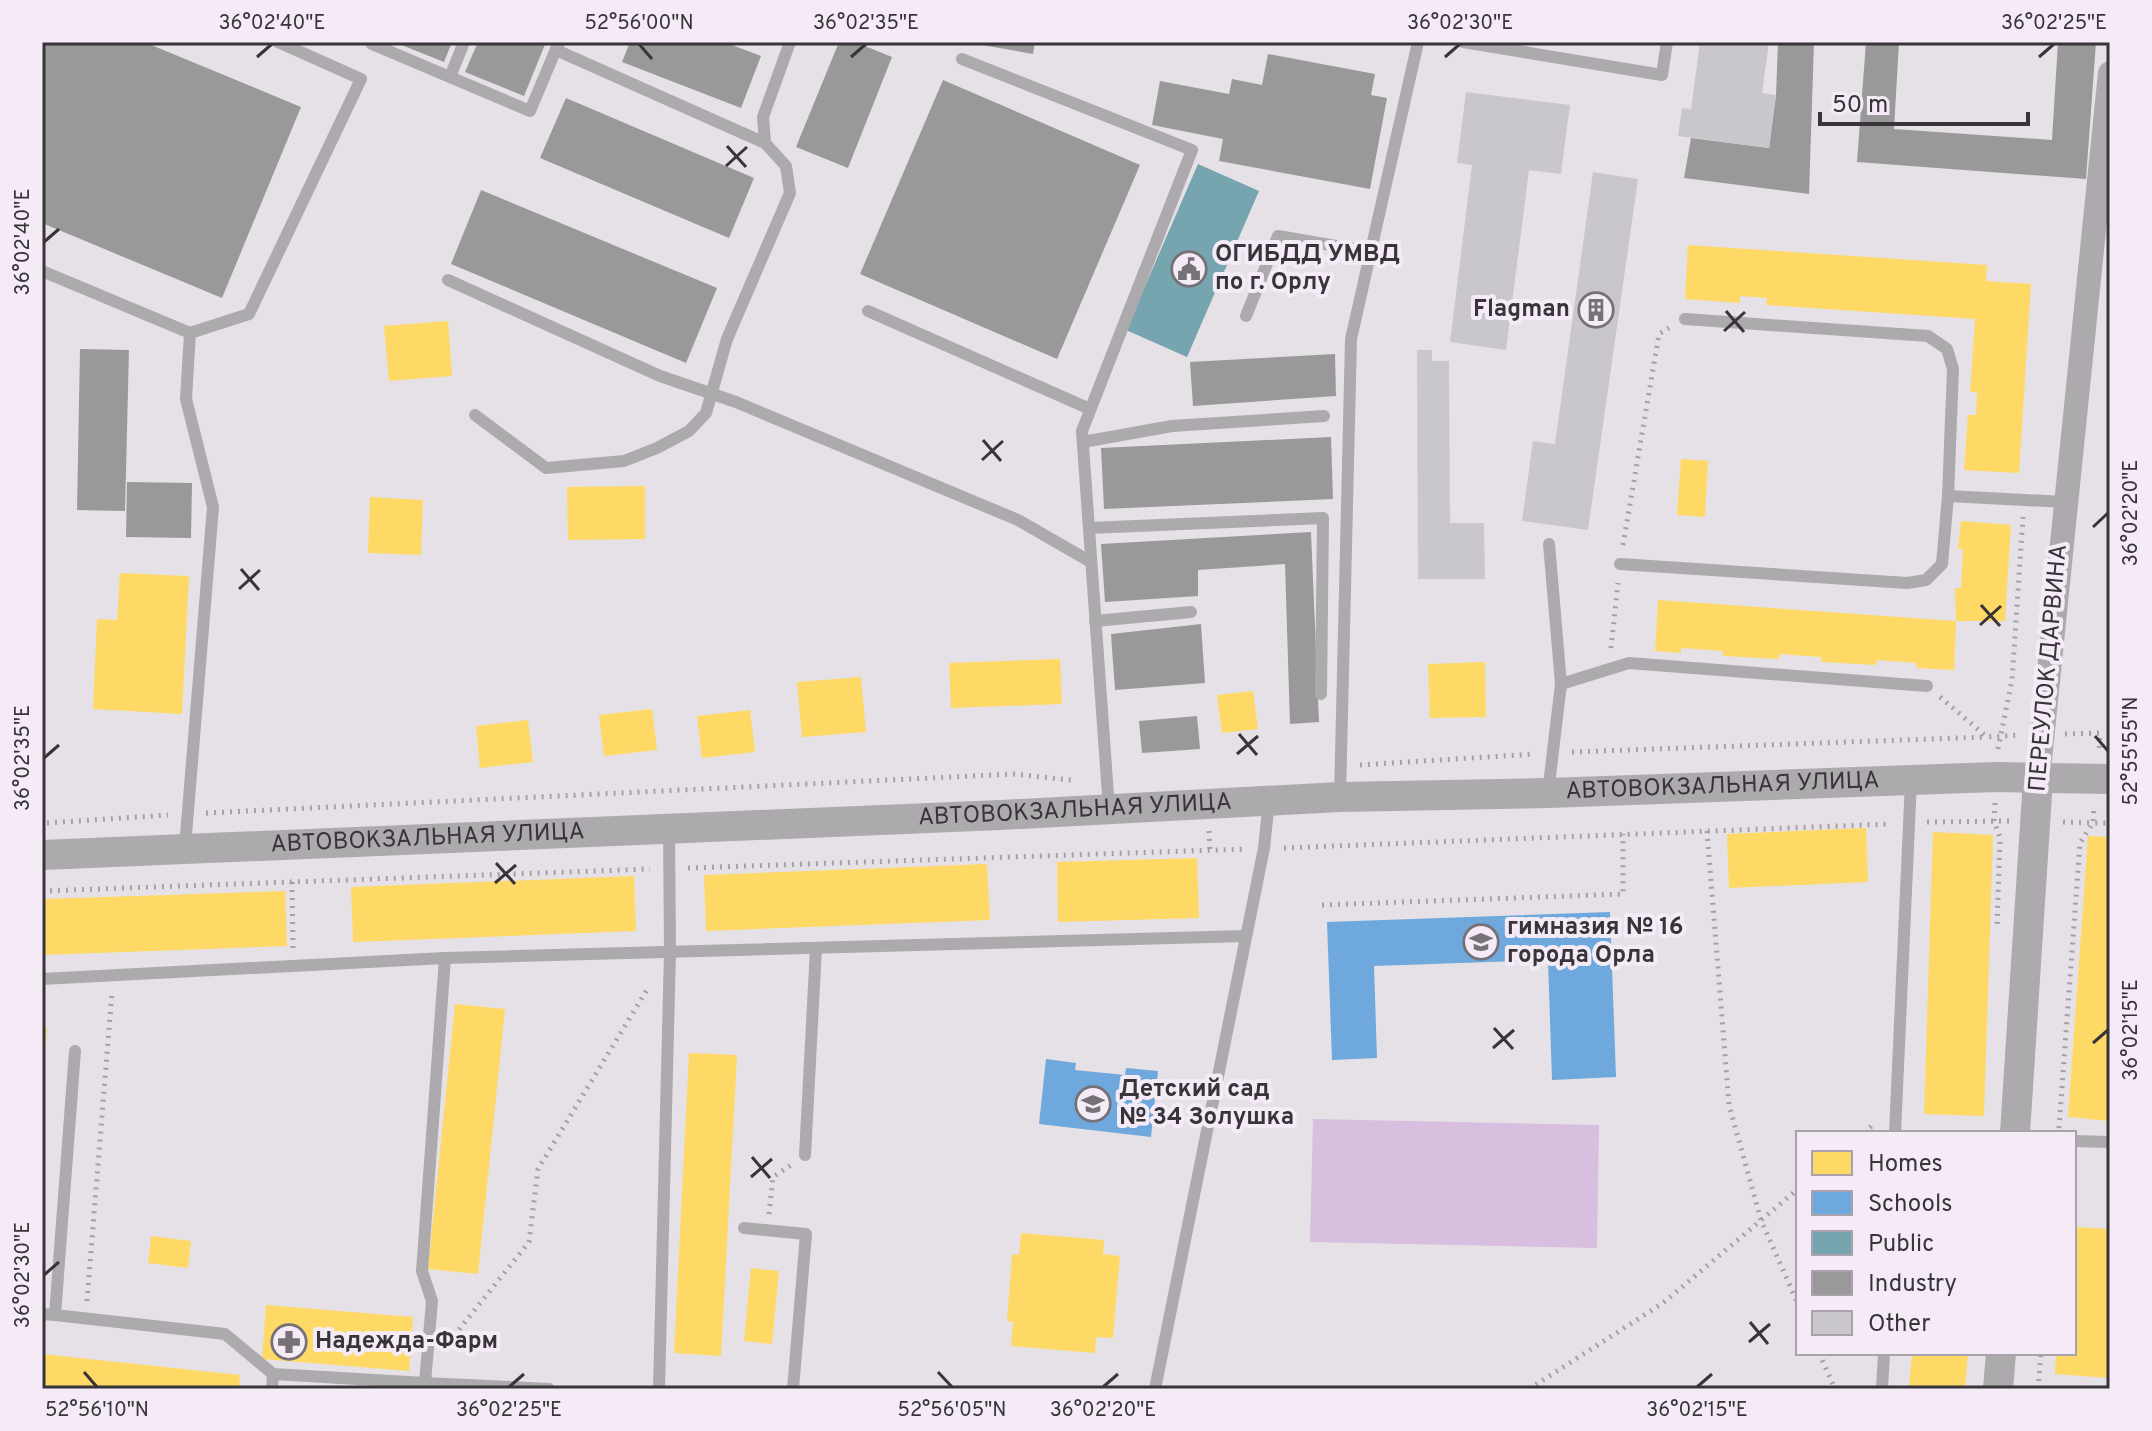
<svg xmlns="http://www.w3.org/2000/svg" width="2152" height="1431" viewBox="0 0 2152 1431" font-family="Overpass,sans-serif">
<style>
.green{fill:#d8bfdf}
.homes{fill:#ffd966}
.schools{fill:#6fa8dc}
.public{fill:#76a5af}
.industry{fill:#999}
.building{fill:#cac7cc}
.lines{fill:none;stroke-linecap:round;stroke-linejoin:round}
.path{stroke:#a4a1a4;stroke-width:5;stroke-dasharray:2 6;stroke-linecap:butt}
.service{stroke:#acaaad;stroke-width:12}
.minor{stroke:#acaaad;stroke-width:24}
.tertiary{stroke:#acaaad;stroke-width:30}
.ticks{fill:none;stroke:#383439;stroke-width:3}
.labels{text-anchor:middle;dominant-baseline:central;stroke-width:8;stroke-linejoin:round;paint-order:stroke}
.poi-label{font-size:24px;font-weight:bold;fill:#383439;stroke:#f4ebf7;text-anchor:start}
.street-label{font-size:24px;fill:#383439;stroke:#f4ebf7}
.neatline{fill:none;stroke:#383439;stroke-width:3}
.ticks-label{font-size:20px;text-anchor:middle;fill:#383439}
</style>
<rect width="100%" height="100%" fill="#e6e1e7"/>
<path class="green" d="M1313 1119 1599 1125 1597 1248 1310 1242Z"/>
<g class="homes">
<path d="M1688 245 1987 265 1986 281 2031 284 2019 473 1964 470 1968 415H1976L1977 392H1970L1975 319 1766 305 1767 298 1740 296V303L1685 299Z"/>
<path d="M448 321 452 376 389 381 384 326Z"/>
<path d="M1681 459 1708 461 1705 517 1677 515Z"/>
<path d="M645 486V539L568 540 567 487Z"/>
<path d="M370 497 423 500 421 555 368 553Z"/>
<path d="M1961 521 2011 525 2005 621H1956L1955 588H1961L1963 549H1958Z"/>
<path d="M120 573 189 576 182 714 93 709 97 619 117 620Z"/>
<path d="M1658 600 1956 621 1954 670 1917 668 1916 663 1877 660 1876 665 1821 662V657L1779 654V659L1723 656V651L1681 648V653L1655 651Z"/>
<path d="M1060 659 1062 704 951 708 949 663Z"/>
<path d="M1485 662 1486 717 1430 718 1428 664Z"/>
<path d="M861 677 866 732 802 737 797 682Z"/>
<path d="M1253 691 1258 729 1222 733 1217 695Z"/>
<path d="M652 709 657 750 604 756 599 715Z"/>
<path d="M750 710 755 752 702 758 697 716Z"/>
<path d="M528 720 533 762 480 768 476 726Z"/>
<path d="M1866 828 1868 882 1729 888 1727 834Z"/>
<path d="M1933 832 1993 835 1984 1116 1924 1114Z"/>
<path d="M2088 836 2110 837V1121L2068 1117Z"/>
<path d="M1197 858 1199 918 1058 922 1057 862Z"/>
<path d="M987 864 990 920 706 931 704 875Z"/>
<path d="M634 876 636 931 353 942 351 887Z"/>
<path d="M285 891 287 946 42 955V899Z"/>
<path d="M455 1004 505 1009 478 1274 428 1269Z"/>
<path d="M42 1028H47L44 1058H42Z"/>
<path d="M689 1053 737 1055 721 1356 674 1353Z"/>
<path d="M2074 1227 2110 1229V1378L2055 1374 2056 1353H2074Z"/>
<path d="M1021 1233 1104 1240 1103 1254 1120 1256 1113 1338 1096 1337 1095 1353 1011 1346 1013 1322 1007 1321 1012 1254 1019 1255Z"/>
<path d="M151 1236 191 1241 188 1268 148 1263Z"/>
<path d="M751 1268 779 1271 772 1344 744 1341Z"/>
<path d="M266 1305 413 1317 409 1371 262 1359Z"/>
<path d="M1912 1353H1968L1965 1389H1909Z"/>
<path d="M42 1354 240 1375 239 1389H42Z"/>
</g>
<g class="schools">
<path d="M1610 912 1616 1077 1552 1080 1548 960 1374 966 1377 1058 1332 1060 1327 922Z"/>
<path d="M1046 1059 1076 1063 1075 1070 1125 1075 1126 1068 1158 1071 1151 1137 1039 1124Z"/>
</g>
<path class="public" d="M1198 164 1259 191 1187 357 1126 330Z"/>
<g class="industry">
<path d="M42 42H144L301 107 222 298 42 223Z"/>
<path d="M394 42H452L444 62Z"/>
<path d="M478 42H546L524 96 465 72Z"/>
<path d="M630 42H724L761 56 741 108 622 62Z"/>
<path d="M839 42H855L892 57 848 168 796 147Z"/>
<path d="M965 42H1035L1033 54Z"/>
<path d="M1778 42H1814L1809 194 1684 178 1691 138 1769 148 1776 95Z"/>
<path d="M1866 42H1899L1894 129 2052 140 2058 42H2096L2086 179 1857 162Z"/>
<path d="M1268 54 1375 74 1371 95 1387 98 1370 189 1219 161 1223 139 1152 125 1160 81 1229 94 1232 79 1262 85Z"/>
<path d="M943 80 1140 165 1057 359 860 274Z"/>
<path d="M566 98 754 178 729 238 540 158Z"/>
<path d="M481 190 717 288 686 363 451 264Z"/>
<path d="M80 349 129 350 125 511 77 510Z"/>
<path d="M1335 354 1336 396 1193 406 1190 362Z"/>
<path d="M1331 437 1333 499 1104 509 1101 448Z"/>
<path d="M127 482 192 483 191 538 126 537Z"/>
<path d="M1311 532 1319 722 1290 724 1285 564 1198 570V596L1105 602 1101 544Z"/>
<path d="M1201 624 1205 683 1115 690 1111 634Z"/>
<path d="M1197 716 1200 749 1142 753 1139 721Z"/>
</g>
<g class="building">
<path d="M1700 42H1769L1762 93 1776 95 1769 148 1678 136 1682 108 1691 109Z"/>
<path d="M1466 92 1570 105 1561 174 1529 170 1506 350 1450 342 1472 165 1457 163Z"/>
<path d="M1593 172 1638 179 1588 530 1522 521 1533 441 1555 444Z"/>
<path d="M1417 350H1432V361H1449L1450 523H1484L1485 579H1418Z"/>
</g>
<g class="lines">
<g class="path">
<path d="M1623 545 1659 334 1669 328"/>
<path d="M1611 648 1618 583"/>
<path d="M1940 697 1987 737 2020 735"/>
<path d="M2065 734 2100 733 2099 752"/>
<path d="M1998 749 2012 680 2023 517"/>
<path d="M1572 752 1986 737"/>
<path d="M1360 765 1534 754"/>
<path d="M1995 803 1994 821 2000 838 1997 928"/>
<path d="M206 813 1013 774 1071 780"/>
<path d="M1927 822 2009 821"/>
<path d="M2063 822 2093 823 2094 806"/>
<path d="M47 823 168 815"/>
<path d="M1209 831 1210 850"/>
<path d="M1707 831 1729 1105 1761 1220 1798 1304"/>
<path d="M1284 848 1889 824"/>
<path d="M688 868 1246 849"/>
<path d="M292 882 293 950"/>
<path d="M42 891 650 869"/>
<path d="M1322 905 1623 894V834"/>
<path d="M2059 1128 2080 843 2093 823H2110"/>
<path d="M1864 1133 1875 1123"/>
<path d="M769 1214 773 1177 791 1165"/>
<path d="M87 1301 112 992"/>
<path d="M449 1342 529 1242 538 1169 648 988"/>
<path d="M1819 1353 1835 1389"/>
<path d="M1529 1389 1663 1303 1798 1189"/>
<path d="M2038 1389 2041 1353"/>
</g>
<g class="service">
<path d="M373 42 372 44 530 111 559 42"/>
<path d="M1463 42 1662 75 1667 42"/>
<path d="M556 50 765 143"/>
<path d="M962 59 1192 150 1082 431 1109 809"/>
<path d="M450 77 464 42"/>
<path d="M42 271 190 333 186 399 213 507 185 847"/>
<path d="M448 280 660 376 736 402 1018 520 1091 562"/>
<path d="M868 311 1090 409"/>
<path d="M1246 316 1278 236 1371 252"/>
<path d="M1685 319 1928 336 1947 349 1953 369 1948 496"/>
<path d="M190 333 249 314 361 79 278 42"/>
<path d="M475 415 546 468 624 461 657 448 689 431 706 413 727 339 790 193 786 166 765 143 763 117 790 42"/>
<path d="M1083 442 1172 426 1324 416"/>
<path d="M1089 528 1323 518 1321 694"/>
<path d="M1549 544 1561 684"/>
<path d="M1620 564 1907 583 1926 580 1942 564 1948 496 2065 502"/>
<path d="M1095 621 1191 612"/>
<path d="M1548 793 1561 684 1629 663 1927 686"/>
<path d="M1340 797 1351 339 1418 42"/>
<path d="M42 979 445 958 1246 936"/>
<path d="M1895 1133 1911 781"/>
<path d="M2074 1141 2110 1142"/>
<path d="M805 1155 816 948"/>
<path d="M744 1228 806 1234 793 1389"/>
<path d="M42 1314 55 1315 75 1051"/>
<path d="M55 1315 225 1334 273 1374"/>
<path d="M425 1383 549 1389"/>
<path d="M272 1389 273 1374 425 1383 432 1301 422 1271 445 958"/>
<path d="M659 1389 670 952 669 828"/>
<path d="M1155 1389 1264 848 1269 801"/>
<path d="M1882 1389 1884 1353"/>
</g>
<path class="minor" d="M2038 779 2110 73"/>
<g class="tertiary">
<path id="s1" d="M42 855 1000 815 1340 797 1548 793 1996 777 2110 779"/>
<path d="M2015 1133 2038 779"/>
<path d="M1998 1389 2001 1353"/>
</g>
</g>
<path class="ticks" d="M639 44 652 59M257 57 272 44M851 57 866 44M1445 57 1460 44M2039 57 2054 44M727 146 746 167M726 166 747 147M44 242 59 229M1726 311 1744 332M1724 331 1745 312M983 440 1001 461M982 460 1003 441M2093 527 2108 513M241 569 259 590M239 589 260 570M1981 605 2000 626M1980 625 2001 606M1239 734 1257 755M2095 736 2108 751M1237 754 1258 736M44 758 59 745M496 863 515 884M495 883 516 865M1494 1028 1513 1049M2093 1043 2108 1030M1493 1048 1514 1030M752 1157 770 1178M751 1177 772 1159M44 1275 59 1262M1750 1322 1768 1344M1749 1342 1770 1324M84 1372 97 1387M938 1372 952 1387M509 1387 524 1374M1103 1387 1118 1374M1697 1387 1712 1374"/>
<defs>
<symbol id="civic-ring" viewBox="-11 -11 22 22"><circle r="9.5" fill="#f4ebf7" stroke="#757176" stroke-width="1.5"/><path d="M-.6-6.5H3V-4.5H.6V-3L4-1V1h2V6H-6V1h2V-1L-.6-3ZM-1.2 2.5V6h2.4V2.5Z" fill="#757176"/></symbol>
<symbol id="building-ring" viewBox="-11 -11 22 22"><circle r="9.5" fill="#f4ebf7" stroke="#757176" stroke-width="1.5"/><path d="M-4-6H4V6H1V3H-1V6H-4ZM-2.5-4.3h1.7v1.8h-1.7ZM.8-4.3h1.7v1.8H.8ZM-2.5-1h1.7V.8h-1.7ZM.8-1h1.7V.8H.8Z" fill="#757176"/></symbol>
<symbol id="school-ring" viewBox="-11 -11 22 22"><circle r="9.5" fill="#f4ebf7" stroke="#757176" stroke-width="1.5"/><path d="M0-5L7-2L0 1L-7-2ZM-4 1L0 2.5L4 1V4Q0 6-4 4Z" fill="#757176"/></symbol>
<symbol id="pharmacy-ring" viewBox="-11 -11 22 22"><circle r="9.5" fill="#f4ebf7" stroke="#757176" stroke-width="1.5"/><path d="M-2-6h4v4h4v4h-4v4h-4v-4h-4v-4h4Z" fill="#757176"/></symbol>
</defs>
<g fill-rule="evenodd">
<use href="#civic-ring" x="1169" y="249" width="40" height="40"/>
<use href="#building-ring" x="1576" y="290" width="40" height="40"/>
<use href="#school-ring" x="1461" y="922" width="40" height="40"/>
<use href="#school-ring" x="1073" y="1084" width="40" height="40"/>
<use href="#pharmacy-ring" x="269" y="1322" width="40" height="40"/>
</g>
<g class="labels">
<g class="poi-label">
<text x="1215" y="255">ОГИБДД УМВД<tspan x="1215" dy="28">по г. Орлу</tspan></text>
<text x="1570" y="310" text-anchor="end">Flagman</text>
<text x="1507" y="928">гимназия № 16<tspan x="1507" dy="28">города Орла</tspan></text>
<text x="1119" y="1090">Детский сад<tspan x="1119" dy="28">№ 34 Золушка</tspan></text>
<text x="315" y="1342">Надежда-Фарм</text>
</g>
<g class="street-label">
<text transform="translate(2049 668) rotate(-85)">ПЕРЕУЛОК ДАРВИНА</text>
<text stroke="none"><textPath href="#s1" startOffset="1682">АВТОВОКЗАЛЬНАЯ УЛИЦА</textPath></text>
<text stroke="none"><textPath href="#s1" startOffset="1034">АВТОВОКЗАЛЬНАЯ УЛИЦА</textPath></text>
<text stroke="none"><textPath href="#s1" startOffset="386">АВТОВОКЗАЛЬНАЯ УЛИЦА</textPath></text>
</g>
</g>
<rect width="2152" height="1431" fill="none" stroke="#f4ebf7" stroke-width="88"/>
<rect x="1796" y="1131" width="280" height="224" fill="#f4ebf7" stroke="#a9a2ab" stroke-width="2"/>
<rect x="1812" y="1151" width="40" height="24" fill="#ffd966" stroke="#a9a2ab" stroke-width="2"/>
<text x="1868" y="1171" font-size="24" fill="#383439">Homes</text>
<rect x="1812" y="1191" width="40" height="24" fill="#6fa8dc" stroke="#a9a2ab" stroke-width="2"/>
<text x="1868" y="1211" font-size="24" fill="#383439">Schools</text>
<rect x="1812" y="1231" width="40" height="24" fill="#76a5af" stroke="#a9a2ab" stroke-width="2"/>
<text x="1868" y="1251" font-size="24" fill="#383439">Public</text>
<rect x="1812" y="1271" width="40" height="24" fill="#999999" stroke="#a9a2ab" stroke-width="2"/>
<text x="1868" y="1291" font-size="24" fill="#383439">Industry</text>
<rect x="1812" y="1311" width="40" height="24" fill="#cac7cc" stroke="#a9a2ab" stroke-width="2"/>
<text x="1868" y="1331" font-size="24" fill="#383439">Other</text>
<path d="M1820 112v12h208v-12" fill="none" stroke="#383439" stroke-width="4"/>
<text x="1832" y="112" font-size="24" fill="#383439" stroke="#f4ebf7" stroke-width="6" paint-order="stroke">50 m</text>
<rect x="44" y="44" width="2064" height="1343" class="neatline"/>
<g class="ticks-label">
<text x="272" y="29">36°02'40"E</text>
<text x="639" y="29">52°56'00"N</text>
<text x="866" y="29">36°02'35"E</text>
<text x="1460" y="29">36°02'30"E</text>
<text x="2054" y="29">36°02'25"E</text>
<text transform="translate(22 242) rotate(-90)" y="7">36°02'40"E</text>
<text transform="translate(2130 513) rotate(-90)" y="7">36°02'20"E</text>
<text transform="translate(2130 751) rotate(-90)" y="7">52°55'55"N</text>
<text transform="translate(22 758) rotate(-90)" y="7">36°02'35"E</text>
<text transform="translate(2130 1030) rotate(-90)" y="7">36°02'15"E</text>
<text transform="translate(22 1275) rotate(-90)" y="7">36°02'30"E</text>
<text x="97" y="1416">52°56'10"N</text>
<text x="509" y="1416">36°02'25"E</text>
<text x="952" y="1416">52°56'05"N</text>
<text x="1103" y="1416">36°02'20"E</text>
<text x="1697" y="1416">36°02'15"E</text>
</g>
</svg>
